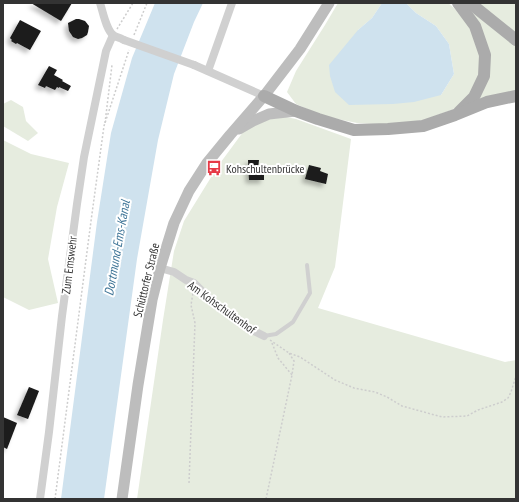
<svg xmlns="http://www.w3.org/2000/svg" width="519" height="502" viewBox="0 0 519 502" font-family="'PT Sans Narrow',sans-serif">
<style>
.green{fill:#e6ecdf}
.water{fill:#cfe2ee}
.building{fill:#1a1a1a;filter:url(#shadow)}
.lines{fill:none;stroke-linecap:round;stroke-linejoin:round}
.path{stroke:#cdcdcd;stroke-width:1.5;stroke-dasharray:2 2;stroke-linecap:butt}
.service{stroke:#d0d0d0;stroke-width:4}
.minor{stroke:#d0d0d0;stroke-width:8}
.secondary{stroke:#bdbdbd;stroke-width:11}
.primary{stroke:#ababab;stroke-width:12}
.minor-bridge{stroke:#d0d0d0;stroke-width:8}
.labels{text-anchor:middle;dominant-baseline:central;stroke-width:4;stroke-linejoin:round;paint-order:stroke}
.poi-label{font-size:12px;fill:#333;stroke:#fff;text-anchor:start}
.street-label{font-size:12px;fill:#333;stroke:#fff}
.water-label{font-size:13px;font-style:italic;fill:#3f7597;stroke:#fff}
</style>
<defs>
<filter id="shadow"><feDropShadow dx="-3.5" dy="3.5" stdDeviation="2" flood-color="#0004"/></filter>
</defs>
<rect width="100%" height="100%" fill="#fff"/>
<g class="green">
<path d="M338 3H382L372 18 358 30 441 95 454 74 449 44 436 26 416 13 406 3H448L454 8 470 27 481 54V74L473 92 454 109 424 120 388 125 357 123 323 116 296 104 287 92 296 71 325 25Z"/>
<path d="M458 3 516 40V96L487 102 474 97 485 55Z"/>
<path d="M477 3H516V34Z"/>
<path d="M11 100 23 107 26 121 38 133 28 141 3 126V104Z"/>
<path d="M286 117 296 119 351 139 335 267 318 308 505 362 516 360V499H137L163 320 174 251 184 221 218 166 246 128 262 120Z"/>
<path d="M3 140 31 154 69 163 57 207 48 259 58 303 29 310 3 297Z"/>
</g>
<g class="water">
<path d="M155 3H203L194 22 174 74 158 140 137 259 104 499H61L97 222 111 133 132 58Z"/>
<path d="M382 3H406L416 13 436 26 449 44 454 74 441 95 414 102 393 104 349 105 335 92 330 76 329 65 358 30 372 18Z"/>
</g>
<g class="building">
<path d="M31 3H72L61 21Z"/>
<path d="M76 19H79L85 21 89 26 88 32 87 35 82 38 78 39 73 37 69 31 68 23Z"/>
<path d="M20 20 41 31 30 50 17 43 16 44 11 41 12 40 10 38Z"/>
<path d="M49 66 57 70 54 75 63 80 62 81 71 86 68 91 59 87V88L57 87 55 90 46 86 45 88 38 85Z"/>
<path d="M248 160H259L258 169H264V180H249Z"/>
<path d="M309 165 321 168 320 171 328 174 326 184 305 179Z"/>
<path d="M29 387 39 391 28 419 17 415Z"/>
<path d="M3 417 17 423 7 449 3 447Z"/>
</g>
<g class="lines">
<g class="path">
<path d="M117 29 133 3"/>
<path d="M134 35 147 3"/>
<path d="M105 123 112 65"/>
<path d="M270 340 289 353 300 357 335 380 354 388 375 392 387 397 402 406 442 417 467 416 478 410 502 402 508 398 511 392 516 376"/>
<path d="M272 343 278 358 292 375"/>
<path d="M189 483 195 323 191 305 193 293"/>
<path d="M55 499 91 221 104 126 129 50"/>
<path d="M266 499 292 375 294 361 289 353"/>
</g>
<path class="service" d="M264 336 276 334 293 322 310 293 307 265"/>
<g class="minor">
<path d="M100 3C103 12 106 30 114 36 117 37 121 38 124 40"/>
<path d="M194 65 264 96"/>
<path d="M208 71 232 3"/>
<path d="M160 268 174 272 186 280 194 283 215 304 252 330 264 336"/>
<path d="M40 499 49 432 62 316 77 204 84 157 106 51 113 35"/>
</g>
<g class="secondary">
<path d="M239 129 253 121 269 114 296 111"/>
<path d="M122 499 138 385 152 300 160 268 174 223 189 191 207 163 230 135 264 96 300 49 329 3"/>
</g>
<g class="primary">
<path d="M458 3 475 26 485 55 484 76 474 97 459 112"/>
<path d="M470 3 516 40"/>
<path d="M264 96 296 111 318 119 354 130 388 129 423 126 455 115 487 102 516 96"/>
</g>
<path class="minor-bridge" d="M124 40 194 65"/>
</g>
<defs>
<symbol id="bus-bare" viewBox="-9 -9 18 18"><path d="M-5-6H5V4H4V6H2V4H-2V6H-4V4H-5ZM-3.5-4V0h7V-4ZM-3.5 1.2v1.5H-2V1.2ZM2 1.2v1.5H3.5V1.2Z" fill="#e63946" stroke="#fff" stroke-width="2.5" paint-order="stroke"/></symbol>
</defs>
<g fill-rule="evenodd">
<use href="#bus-bare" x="203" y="157" width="22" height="22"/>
</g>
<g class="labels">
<g class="poi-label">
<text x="226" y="168">Kohschultenbrücke</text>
</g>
<g class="street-label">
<text transform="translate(69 265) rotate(-83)">Zum Emswehr</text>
<text transform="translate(146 280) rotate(-76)">Schüttorfer Straße</text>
<text transform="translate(222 307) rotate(36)">Am Kohschultenhof</text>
</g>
<g class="water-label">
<text transform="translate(117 248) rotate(-80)">Dortmund-Ems-Kanal</text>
</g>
</g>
<rect width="519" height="502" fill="none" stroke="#333333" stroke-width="8"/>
</svg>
